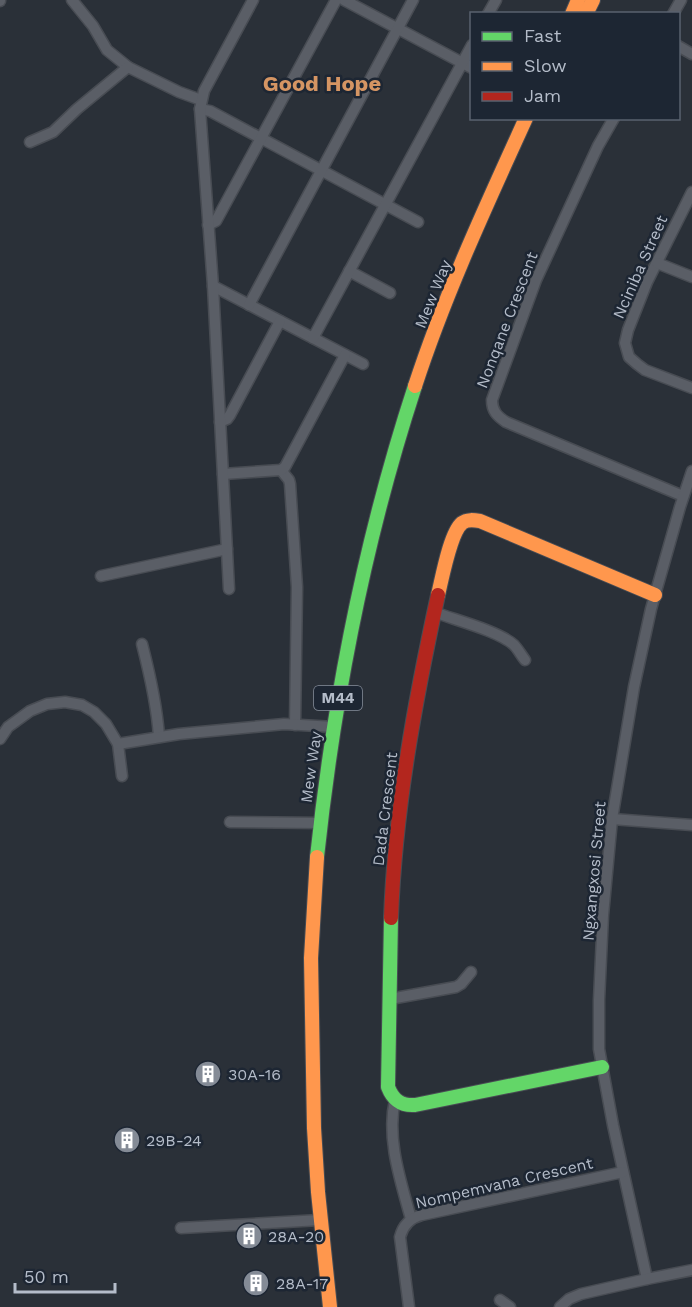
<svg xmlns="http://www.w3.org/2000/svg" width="692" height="1307" viewBox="0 0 692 1307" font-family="'Work Sans',sans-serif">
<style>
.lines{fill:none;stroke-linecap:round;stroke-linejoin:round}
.street-casing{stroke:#484c53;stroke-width:13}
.fast-casing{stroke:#484c53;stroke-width:16}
.slow-casing{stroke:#484c53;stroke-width:16}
.jam-casing{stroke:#484c53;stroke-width:16}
.street{stroke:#5a5e66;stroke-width:10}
.fast{stroke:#63d668;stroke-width:14}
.slow{stroke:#ff974d;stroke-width:14}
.jam{stroke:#b3261e;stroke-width:14}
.labels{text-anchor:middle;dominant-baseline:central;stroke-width:5;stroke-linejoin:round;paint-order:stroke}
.shield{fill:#1d2633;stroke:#878f9c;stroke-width:1.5}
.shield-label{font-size:15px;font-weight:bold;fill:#b4bcc9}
.street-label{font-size:16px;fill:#b4bcc9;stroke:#1d2633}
.poi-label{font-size:16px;fill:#b4bcc9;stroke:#1d2633;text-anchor:start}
.district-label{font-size:22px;font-weight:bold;fill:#d59563;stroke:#1d2633}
</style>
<rect width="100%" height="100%" fill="#2a3038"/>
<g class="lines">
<defs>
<g id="street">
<path d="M72 0 93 26 107 50 128 67 179 92 201 100"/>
<path d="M344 0 472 68"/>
<path d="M0 1V0"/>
<path d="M488 14 496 0"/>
<path d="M673 14 681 0"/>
<path d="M678 46 692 54"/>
<path d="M200 109 210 111 418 222"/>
<path d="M614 118 598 146 536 280 492 400C492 411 497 416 506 422L683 496"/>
<path d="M30 142 53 132 77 109 128 67"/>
<path d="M692 192 647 282 628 330 625 343 629 357 637 364 645 370 692 388"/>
<path d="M208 225 216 221 336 0"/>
<path d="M657 263 692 277"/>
<path d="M349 271 390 293"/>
<path d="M213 286 363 364"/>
<path d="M249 305 413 0"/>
<path d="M313 338 472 45"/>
<path d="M220 422 227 419 230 415 280 321"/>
<path d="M281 470 289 480 290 484 297 587 295 725"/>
<path d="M223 474 281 470 285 467 345 355"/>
<path d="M101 576 227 549"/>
<path d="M229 589 213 286 200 109 204 91 253 0"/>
<path d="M434 612C455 620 499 631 514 645 518 649 521 655 525 660"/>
<path d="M142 644C150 675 157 705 159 737"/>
<path d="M0 739 8 727 30 711 47 704 65 702 82 705 94 712 106 724 118 744 122 776"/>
<path d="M118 744 179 734 284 724 334 727"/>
<path d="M612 819 692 825"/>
<path d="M230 822 320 823"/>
<path d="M390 999 456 987 461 984 471 972"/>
<path d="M395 1100C386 1139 401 1182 411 1219"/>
<path d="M181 1228 320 1220"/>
<path d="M647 1279 613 1125 599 1049V1000L603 915 612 819 634 687 651 609 680 507 692 471"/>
<path d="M500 1300 510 1307"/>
<path d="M409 1307 400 1237C403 1225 410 1218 422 1215L623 1172"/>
<path d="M560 1307 569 1299 581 1294 647 1279 692 1270"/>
</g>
<g id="fast">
<path d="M317 857C334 697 365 539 415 386"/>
<path d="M391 918 388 1087C393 1100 401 1106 415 1105L602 1067"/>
</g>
<g id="slow">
<path d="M572 14 578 0"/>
<path d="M586 14 593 0"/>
<path d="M415 386C445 294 486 206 526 118"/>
<path d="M438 595C442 579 450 533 462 523 467 519 474 520 480 521L655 595"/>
<path d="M317 857 311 958 314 1128 318 1192 330 1307"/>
</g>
<path id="jam" d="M391 918C395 809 415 701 438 595"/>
</defs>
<use href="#street" class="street-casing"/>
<use href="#fast" class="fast-casing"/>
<use href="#slow" class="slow-casing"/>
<use href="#jam" class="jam-casing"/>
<use href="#street" class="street"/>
<use href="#fast" class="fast"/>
<use href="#slow" class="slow"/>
<use href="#jam" class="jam"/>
</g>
<defs>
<symbol id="building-disc" viewBox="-11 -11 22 22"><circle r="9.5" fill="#848b96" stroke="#1d2633"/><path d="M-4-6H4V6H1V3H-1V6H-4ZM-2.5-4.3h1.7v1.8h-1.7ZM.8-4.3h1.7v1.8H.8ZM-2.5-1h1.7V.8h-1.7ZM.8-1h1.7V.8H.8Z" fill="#fff"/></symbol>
</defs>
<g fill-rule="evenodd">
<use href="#building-disc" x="193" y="1059" width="30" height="30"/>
<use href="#building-disc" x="112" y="1125" width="30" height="30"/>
<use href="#building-disc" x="234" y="1221" width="30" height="30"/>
<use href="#building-disc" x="241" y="1268" width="30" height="30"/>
</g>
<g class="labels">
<rect class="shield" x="314" y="686" width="48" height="24" rx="4.5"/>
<g class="shield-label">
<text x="338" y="698">M44</text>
</g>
<g class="street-label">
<text transform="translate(640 267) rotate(-66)">Nciniba Street</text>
<text transform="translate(433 294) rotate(-68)">Mew Way</text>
<text transform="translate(507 320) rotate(-69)">Nonqane Crescent</text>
<text transform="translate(311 767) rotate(-82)">Mew Way</text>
<text transform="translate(385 809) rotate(-83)">Dada Crescent</text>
<text transform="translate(594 871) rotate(-85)">Ngxangxosi Street</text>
<text transform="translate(504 1183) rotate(-13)">Nompemvana Crescent</text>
</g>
<g class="poi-label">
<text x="228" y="1074">30A-16</text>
<text x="146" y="1140">29B-24</text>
<text x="268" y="1236">28A-20</text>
<text x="276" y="1283">28A-17</text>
</g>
<g class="district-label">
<text x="322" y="83">Good Hope</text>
</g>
</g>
<rect x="470" y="12" width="210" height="108" fill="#1d2633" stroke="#59626f" stroke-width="1.5"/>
<rect x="482" y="32" width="30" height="9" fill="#63d668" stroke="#59626f" stroke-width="1.5"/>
<text x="524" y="42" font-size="18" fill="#b4bcc9">Fast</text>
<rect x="482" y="62" width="30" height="9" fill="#ff974d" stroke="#59626f" stroke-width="1.5"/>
<text x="524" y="72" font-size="18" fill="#b4bcc9">Slow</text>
<rect x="482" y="92" width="30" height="9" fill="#b3261e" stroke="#59626f" stroke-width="1.5"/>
<text x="524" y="102" font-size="18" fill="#b4bcc9">Jam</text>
<path d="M15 1283v9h100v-9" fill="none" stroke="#b4bcc9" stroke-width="3"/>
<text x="24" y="1283" font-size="18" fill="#b4bcc9" stroke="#1d2633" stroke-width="4.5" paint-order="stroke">50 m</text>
</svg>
